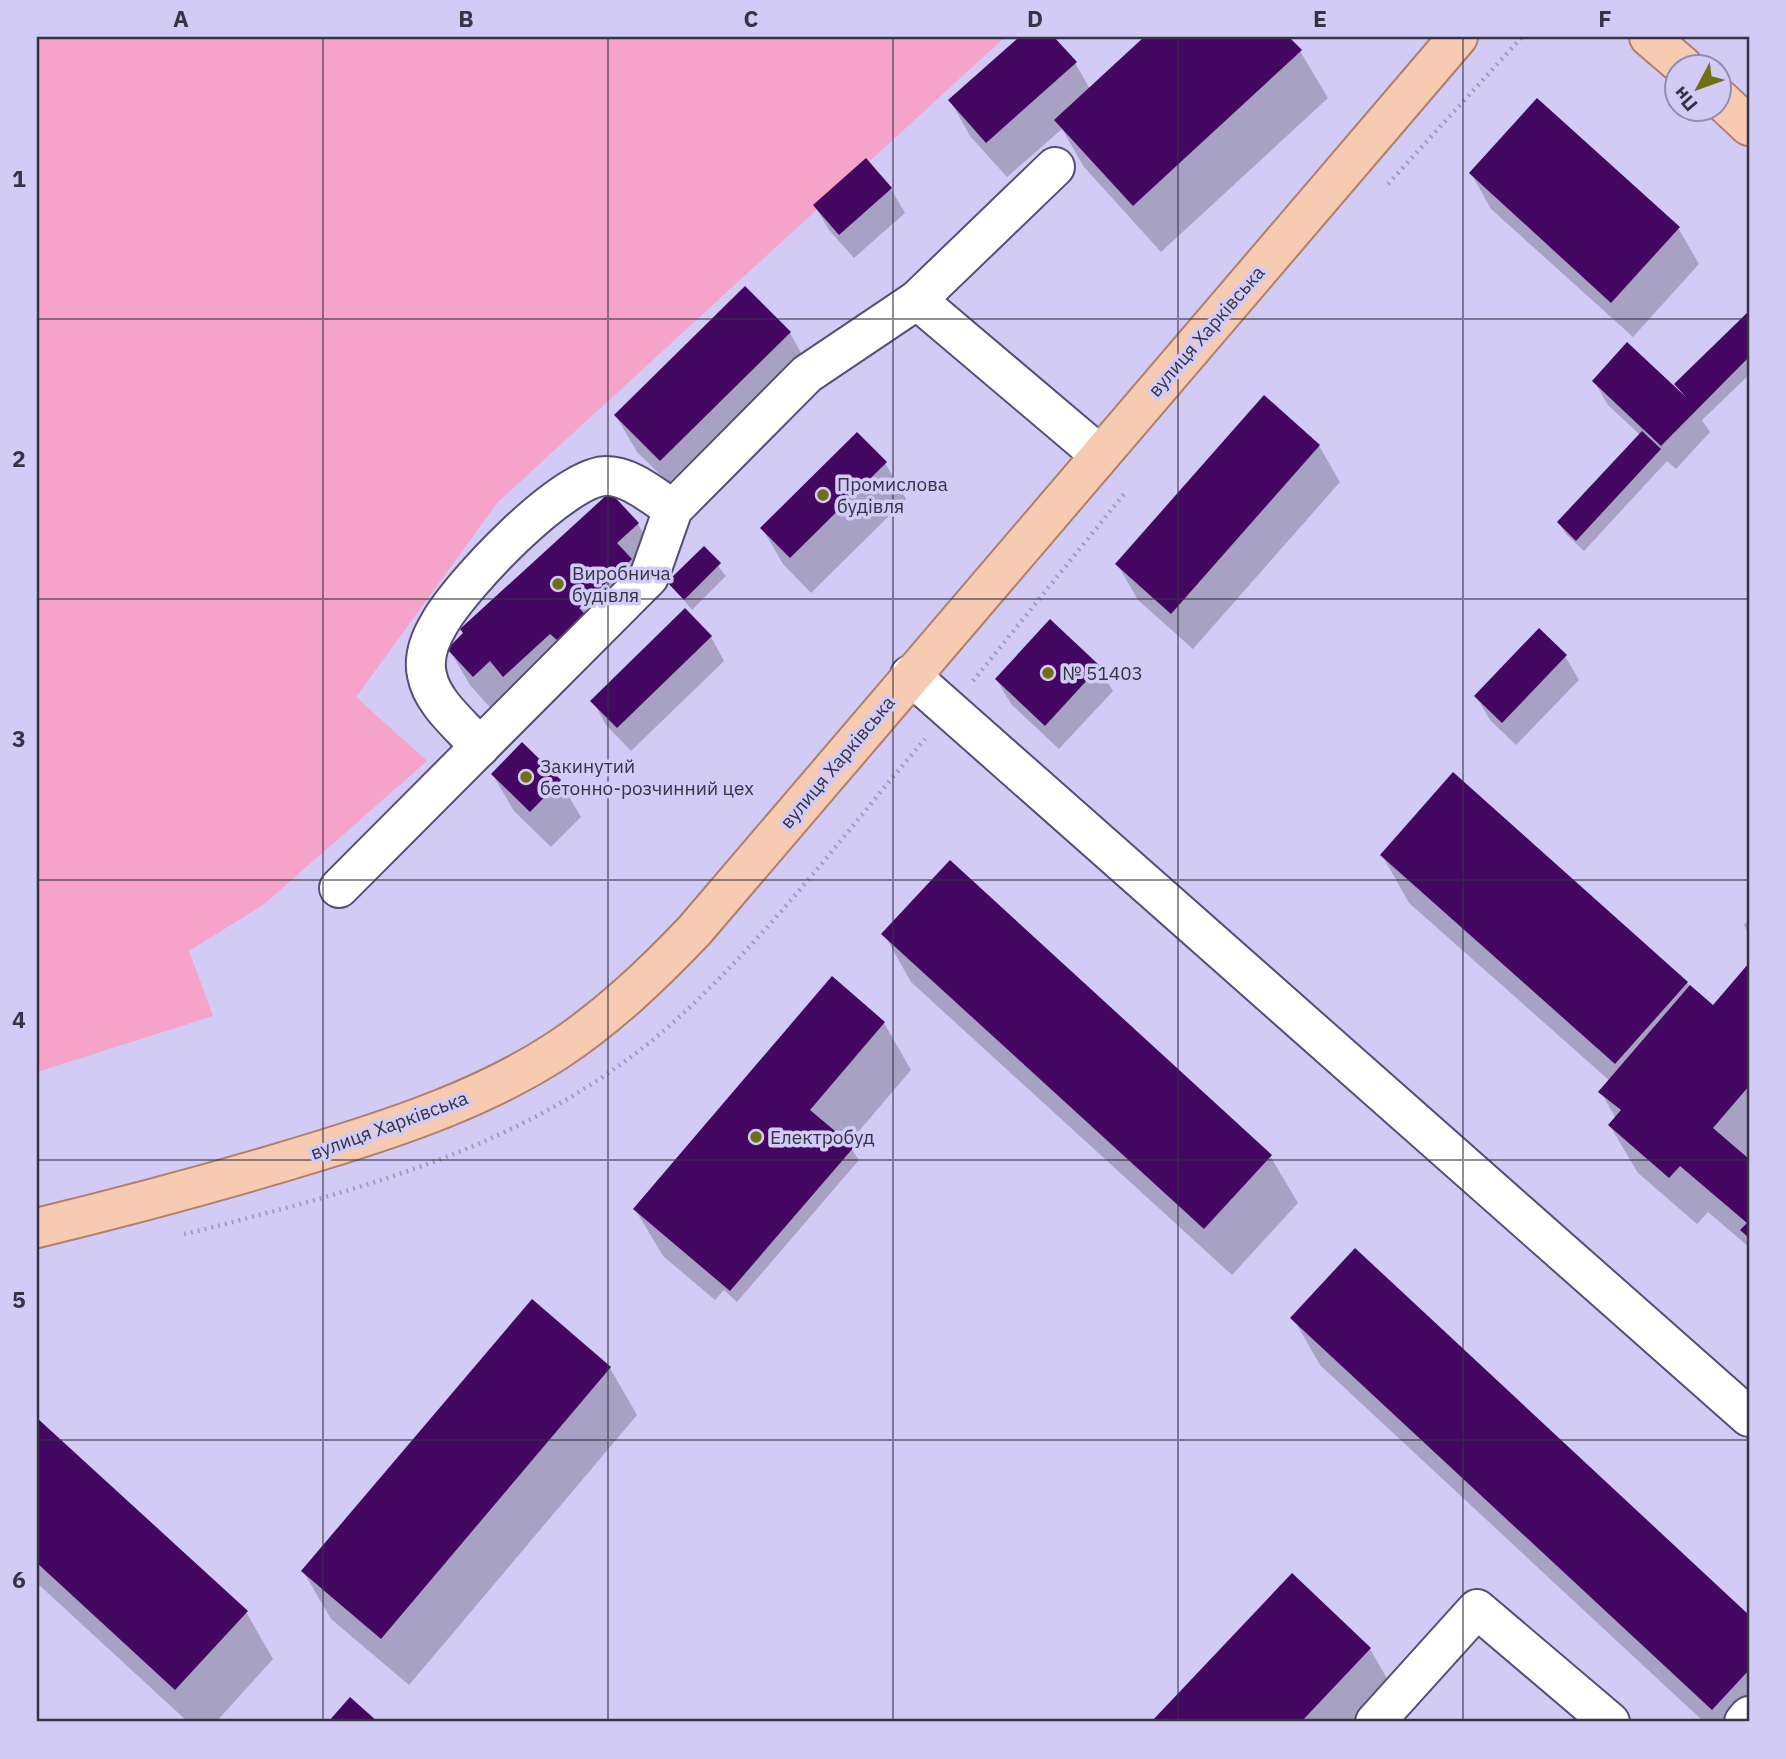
<svg xmlns="http://www.w3.org/2000/svg" width="1786" height="1759" viewBox="0 0 1786 1759" font-family="'IBM Plex Sans',sans-serif">
<style>
.green{fill:#f5a3c9}
.shadow{fill:#0003}
.building{fill:#450862}
.lines{fill:none;stroke-linecap:round;stroke-linejoin:round}
.minor-casing{stroke:#554f74;stroke-width:42}
.major-casing{stroke:#af7f69;stroke-width:42}
.path{stroke:#a29dc0;stroke-width:4.5;stroke-dasharray:2 5;stroke-linecap:butt}
.minor{stroke:#fff;stroke-width:38}
.major{stroke:#f7cbb1;stroke-width:38}
.grid{fill:none;stroke:#353344;stroke-width:2;stroke-opacity:0.55}
.poi-dot{fill:#6e7013;stroke:#d1cbf6;stroke-width:2.5}
.labels{text-anchor:middle;dominant-baseline:central;stroke-width:7;stroke-linejoin:round;paint-order:stroke}
.street-label{font-size:19px;fill:#353344;stroke:#d1cbf6}
.poi-label{font-size:19px;fill:#353344;stroke:#d1cbf6;text-anchor:start}
.neatline{fill:none;stroke:#353344;stroke-width:2.5}
.grid-label{font-size:23px;text-anchor:middle;font-weight:bold;fill:#353344}
</style>
<rect width="100%" height="100%" fill="#d1cbf6"/>
<path class="green" d="M37 37H1005L498 502 356 697 427 761 263 905 189 951 213 1016 37 1072Z"/>
<g class="shadow">
<path d="M1021 37H1052L1075 63 1090 89 1147 37H1287L1300 51 1328 98 1161 252 1084 167 1062 129 1007 177 970 136 950 100Z"/>
<path d="M1471 173 1678 228 1699 264 1633 337 1491 209Z"/>
<path d="M891 189 905 213 854 258 829 230 815 206Z"/>
<path d="M1749 314V375L1702 420 1710 432 1676 469 1667 461 1584 551 1566 534 1559 523 1640 435 1608 405 1594 381 1683 395 1676 384Z"/>
<path d="M790 333 810 369 682 496 637 452 616 416Z"/>
<path d="M1319 446 1340 482 1193 649 1138 600 1117 564Z"/>
<path d="M885 463 906 499 811 593 783 564 762 528Z"/>
<path d="M638 524 658 560 600 643 604 651 578 675 494 712 470 685 449 649Z"/>
<path d="M704 548 726 576 692 610 669 582Z"/>
<path d="M711 637 724 661 631 751 606 725 593 701Z"/>
<path d="M1565 656 1579 680 1516 745 1490 720 1476 696Z"/>
<path d="M1099 667 1113 691 1059 749 1011 704 997 680Z"/>
<path d="M493 775 560 781 581 817 551 847 514 811Z"/>
<path d="M1382 855 1687 983 1713 1007 1749 965V1247L1708 1212 1697 1224 1638 1173 1610 1126 1616 1119 1601 1092 1610 1081 1409 903Z"/>
<path d="M1749 919V934L1744 925Z"/>
<path d="M884 934 1270 1156 1298 1203 1232 1275 911 982Z"/>
<path d="M884 1023 911 1070 848 1144 859 1160 737 1302 724 1290 715 1300 663 1256 635 1209Z"/>
<path d="M1355 1250 1749 1617V1722H1704L1320 1365 1293 1318Z"/>
<path d="M532 1302 610 1368 637 1415 409 1685 331 1619 303 1571Z"/>
<path d="M37 1420 246 1612 273 1659 216 1722H188L37 1583Z"/>
<path d="M1292 1575 1370 1649 1397 1696 1373 1722H1153Z"/>
</g>
<g class="building">
<path d="M1019 37H1054L1077 62 986 143 948 100Z"/>
<path d="M1144 37H1289L1302 50 1133 206 1054 120Z"/>
<path d="M1537 98 1680 227 1611 303 1469 173Z"/>
<path d="M866 158 892 188 839 235 813 205Z"/>
<path d="M745 286 791 332 660 461 614 415Z"/>
<path d="M1749 311V357L1661 446 1592 381 1627 342 1687 398 1674 384Z"/>
<path d="M1264 395 1320 445 1171 614 1115 564Z"/>
<path d="M1642 431 1661 449 1576 541 1557 522Z"/>
<path d="M857 432 887 462 790 558 760 528Z"/>
<path d="M610 492 639 523 617 543 632 559 579 608 585 614 557 640 550 634 503 677 490 661 473 677 447 649 463 633 460 629Z"/>
<path d="M704 546 721 563 684 600 667 582Z"/>
<path d="M685 608 712 636 617 728 590 701Z"/>
<path d="M1050 619 1100 666 1045 726 995 679Z"/>
<path d="M1539 628 1567 655 1502 723 1474 696Z"/>
<path d="M522 742 561 780 530 812 491 774Z"/>
<path d="M1453 772 1688 982 1615 1064 1380 855Z"/>
<path d="M950 860 1272 1155 1204 1229 881 934Z"/>
<path d="M1749 963V1086L1713 1128 1749 1159V1238L1740 1230 1747 1223 1680 1166 1669 1178 1608 1125 1621 1110 1598 1092 1690 985 1713 1005Z"/>
<path d="M832 976 885 1022 810 1110 854 1147 730 1291 633 1209Z"/>
<path d="M1355 1248 1749 1615V1670L1712 1710 1290 1318Z"/>
<path d="M532 1299 611 1367 381 1639 301 1571Z"/>
<path d="M37 1418 248 1611 175 1690 37 1563Z"/>
<path d="M1292 1573 1371 1648 1301 1722H1151Z"/>
<path d="M350 1697 378 1722H328Z"/>
</g>
<g class="lines">
<defs>
<g id="minor">
<path d="M917 300 1055 167"/>
<path d="M910 675 1749 1417"/>
<path d="M480 747C462 726 432 703 427 675 423 658 430 639 439 624 459 587 564 475 607 476 630 476 654 497 673 509"/>
<path d="M339 888 649 577 673 509 807 374 917 300 1100 455"/>
<path d="M1375 1722 1477 1609 1610 1722"/>
<path d="M1744 1722 1749 1716"/>
</g>
<g id="major">
<path d="M1649 37 1683 66"/>
<path d="M1720 99 1749 126"/>
<path d="M37 1228C132 1205 225 1180 319 1151 401 1126 486 1097 558 1050 609 1016 652 975 694 931L1458 37"/>
</g>
</defs>
<use href="#minor" class="minor-casing"/>
<use href="#major" class="major-casing"/>
<g class="path">
<path d="M1388 184 1522 37"/>
<path d="M973 681 1124 494"/>
<path d="M184 1234C217 1227 250 1217 282 1209 435 1168 574 1118 691 1006 777 925 849 828 925 739"/>
</g>
<use href="#minor" class="minor"/>
<use href="#major" class="major"/>
</g>
<path class="grid" d="M323 37V1722M608 37V1722M893 37V1722M1178 37V1722M1463 37V1722M37 319H1749M37 599H1749M37 880H1749M37 1160H1749M37 1440H1749"/>
<g class="poi-dot">
<circle cx="823" cy="495" r="7"/>
<circle cx="558" cy="584" r="7"/>
<circle cx="1048" cy="673" r="7"/>
<circle cx="526" cy="777" r="7"/>
<circle cx="756" cy="1137" r="7"/>
</g>
<g class="labels">
<g class="street-label">
<text transform="translate(1206 331) rotate(-49)">вулиця Харківська</text>
<text transform="translate(837 762) rotate(-50)">вулиця Харківська</text>
<text transform="translate(389 1125) rotate(-20)">вулиця Харківська</text>
</g>
<g class="poi-label">
<text x="837" y="484">Промислова<tspan x="837" dy="22">будівля</tspan></text>
<text x="572" y="573">Виробнича<tspan x="572" dy="22">будівля</tspan></text>
<text x="1062" y="673">№ 51403</text>
<text x="540" y="766">Закинутий<tspan x="540" dy="22">бетонно-розчинний цех</tspan></text>
<text x="770" y="1137">Електробуд</text>
</g>
</g>
<rect width="1786" height="1759" fill="none" stroke="#d1cbf6" stroke-width="77"/>
<g transform="translate(1698 88) rotate(229)"><circle r="33" fill="#d1cbf6" stroke="#938eaf" stroke-width="2"/>
<path d="M0-5L12 26L0 18L-12 26Z" fill="#6e7013"/>
<text y="-10" font-size="19" font-weight="bold" text-anchor="middle" fill="#353344">Пн</text>
</g>
<rect x="38" y="38" width="1710" height="1682" class="neatline"/>
<g class="grid-label">
<text x="181" y="27">A</text>
<text x="466" y="27">B</text>
<text x="751" y="27">C</text>
<text x="1035" y="27">D</text>
<text x="1320" y="27">E</text>
<text x="1605" y="27">F</text>
<text x="19" y="187">1</text>
<text x="19" y="467">2</text>
<text x="19" y="747">3</text>
<text x="19" y="1028">4</text>
<text x="19" y="1308">5</text>
<text x="19" y="1588">6</text>
</g>
</svg>
